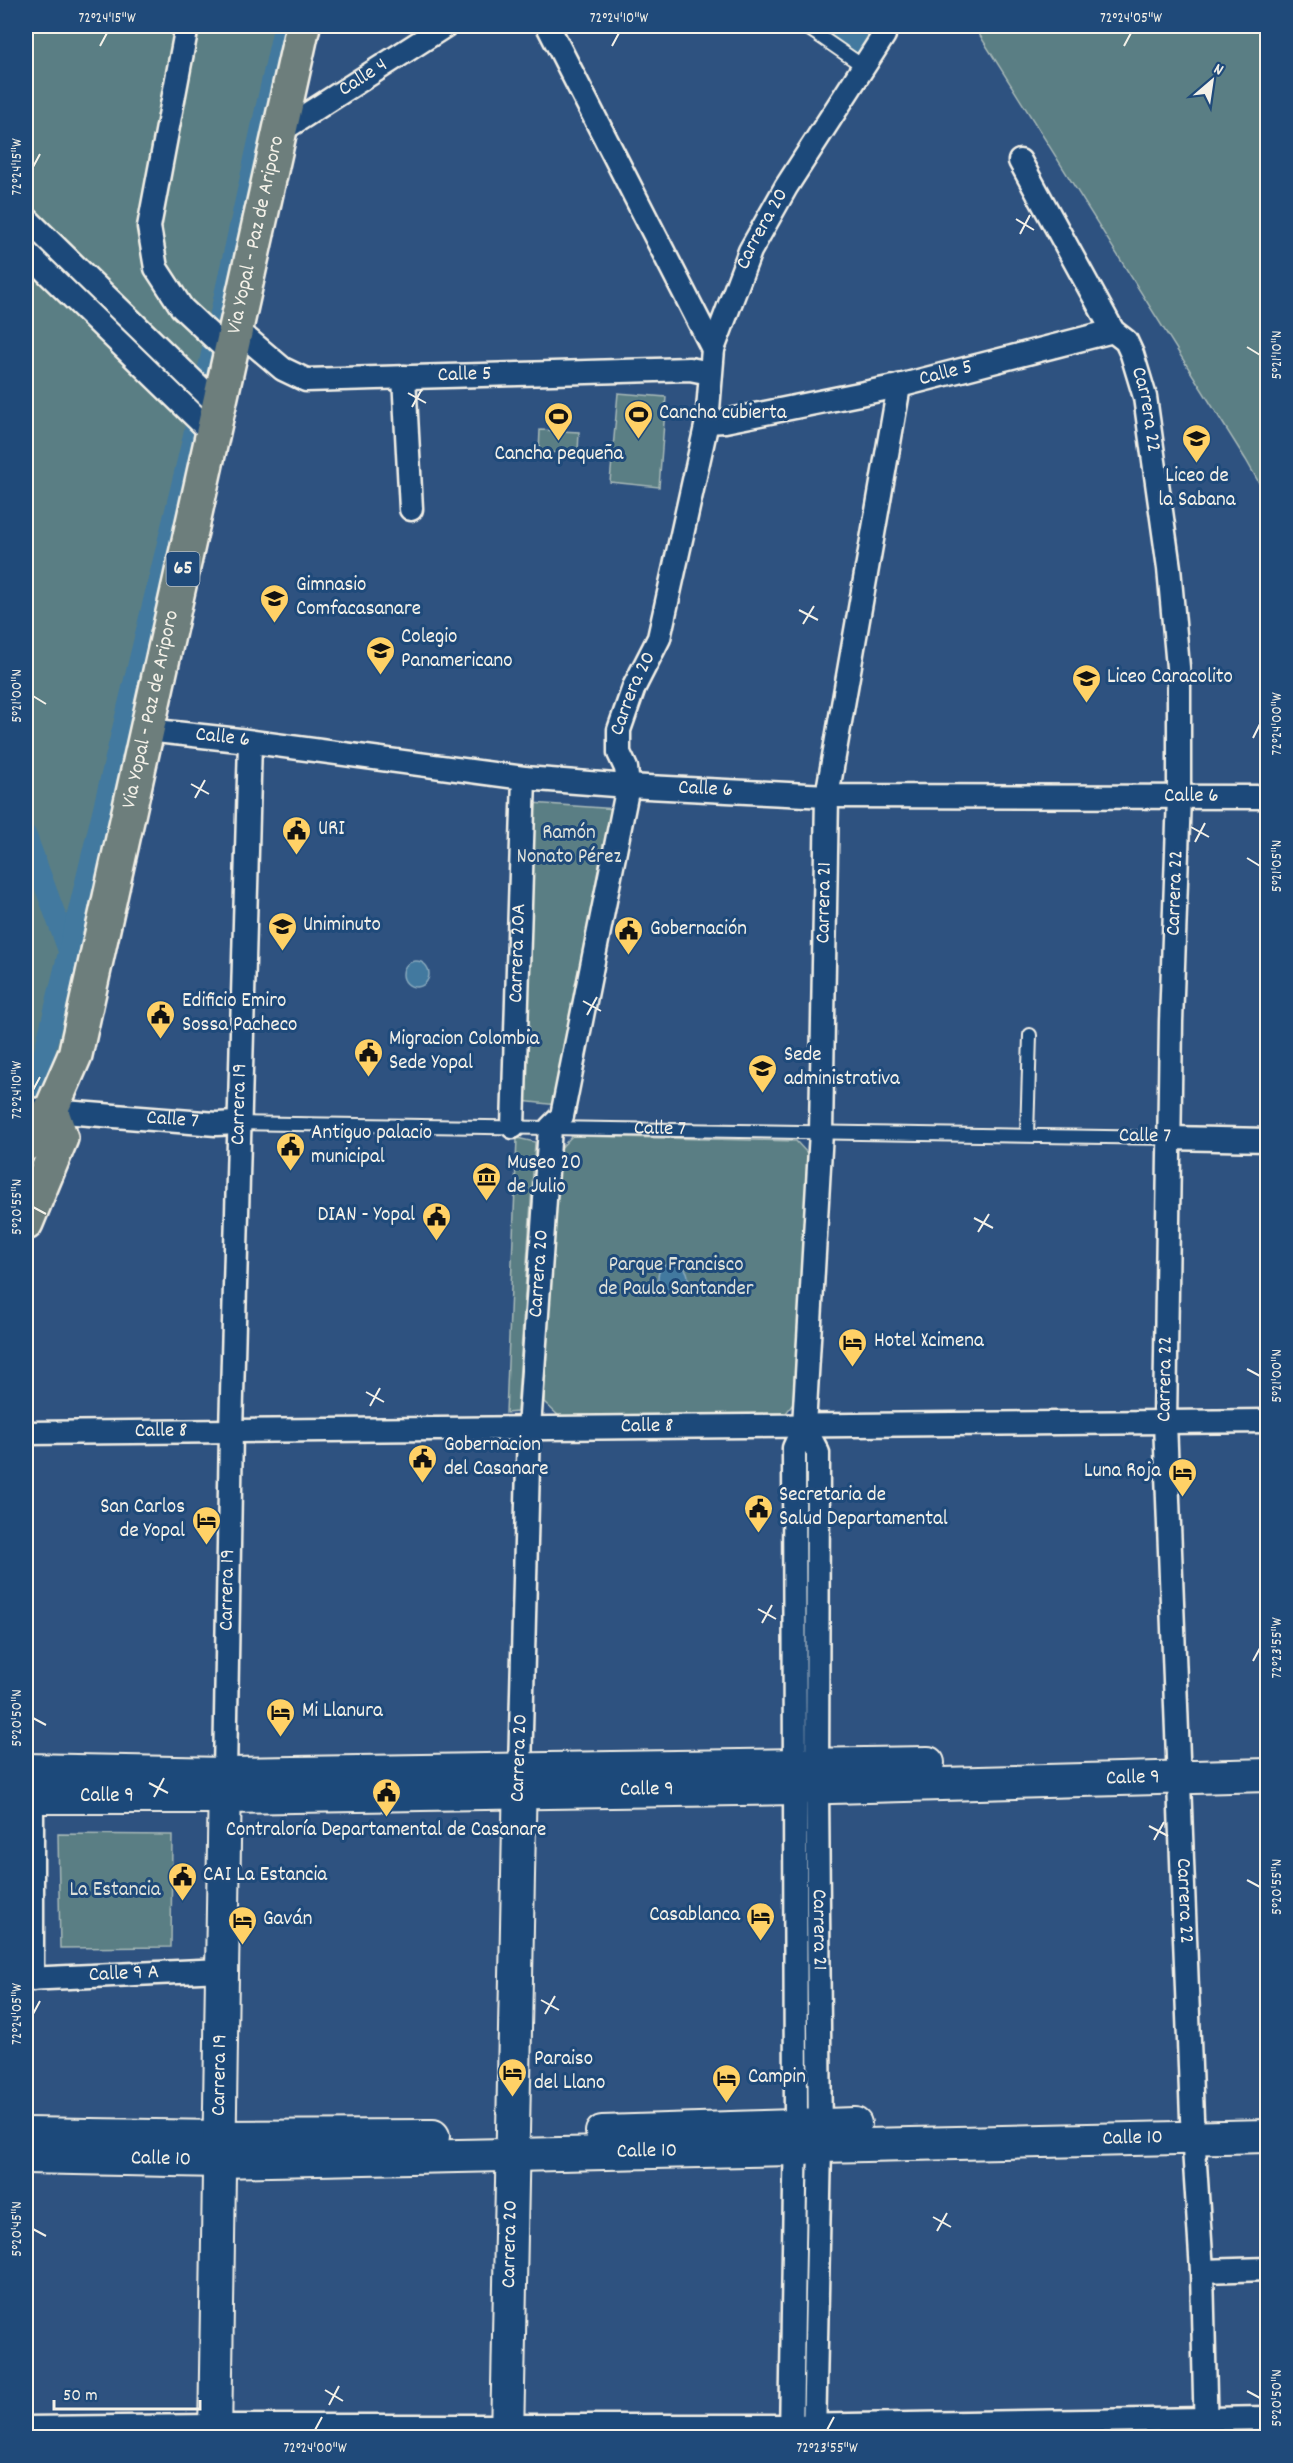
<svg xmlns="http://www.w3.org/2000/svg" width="1293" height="2463" viewBox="0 0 1293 2463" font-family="Dekko,sans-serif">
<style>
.green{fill:#5a7e84;stroke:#a7b8b6;stroke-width:1.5}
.water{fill:#42799f;stroke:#89a9bc;stroke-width:1.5}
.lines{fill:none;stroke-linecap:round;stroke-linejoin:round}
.canal{stroke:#42799f;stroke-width:21}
.lane-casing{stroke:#f4f1e8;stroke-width:16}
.street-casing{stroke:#f4f1e8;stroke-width:27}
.secondary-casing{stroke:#f4f1e8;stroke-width:36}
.primary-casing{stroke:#f4f1e8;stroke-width:38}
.lane{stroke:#1f4a7a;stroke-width:12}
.street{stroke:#1f4a7a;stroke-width:22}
.secondary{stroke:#1f4a7a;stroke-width:32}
.primary{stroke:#6d7e7c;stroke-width:33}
.ticks{fill:none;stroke:#f4f1e8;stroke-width:2}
.labels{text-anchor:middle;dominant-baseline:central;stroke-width:6;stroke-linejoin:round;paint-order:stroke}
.shield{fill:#1f4a7a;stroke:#b4bfc7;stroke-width:1.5}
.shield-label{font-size:20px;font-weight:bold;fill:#f4f1e8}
.street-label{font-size:21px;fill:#f4f1e8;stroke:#1f4a7a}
.poi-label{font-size:21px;fill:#f4f1e8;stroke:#1f4a7a;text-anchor:start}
.park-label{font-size:21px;fill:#dde0d9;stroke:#1f4a7a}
.neatline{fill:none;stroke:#f4f1e8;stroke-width:2}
.ticks-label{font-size:15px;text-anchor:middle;fill:#f4f1e8}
</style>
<rect width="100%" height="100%" fill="#2e5280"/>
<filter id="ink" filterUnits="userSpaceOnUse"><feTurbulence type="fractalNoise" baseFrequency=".0167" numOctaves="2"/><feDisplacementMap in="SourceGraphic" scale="12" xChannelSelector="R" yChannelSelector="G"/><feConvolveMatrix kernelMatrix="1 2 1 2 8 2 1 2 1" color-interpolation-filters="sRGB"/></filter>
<g filter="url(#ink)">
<g class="green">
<path d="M26 26H317L26 1213Z"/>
<path d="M974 26H1267V497L1246 460Z"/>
<path d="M618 393 666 397 659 487 610 482Z"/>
<path d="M540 430 579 432 578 453 539 452Z"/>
<path d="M531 803 617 809 558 1105 521 1101Z"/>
<path d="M572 1136 796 1141 808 1154 793 1404 786 1413 561 1418 544 1402 558 1151Z"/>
<path d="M517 1138 535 1142 517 1412 506 1413Z"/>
<path d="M58 1834 172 1835 171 1947 60 1948Z"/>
</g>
<g class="water">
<path d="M789 26H884L853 64Z"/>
<circle cx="416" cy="974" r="13"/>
<circle cx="673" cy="1278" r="15"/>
</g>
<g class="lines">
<g class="canal">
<path d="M26 835 69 952"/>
<path d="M26 1107 42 1062 192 442 284 26"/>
</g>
<defs>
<g id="lane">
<path d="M805 26 863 66"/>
<path id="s1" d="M238 1123 1169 1138"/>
<path d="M1027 1135 1030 1035"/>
</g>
<g id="street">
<path d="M187 26 149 227 156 268 182 308 230 353"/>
<path d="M548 26 713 349"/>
<path id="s2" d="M281 131 445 26"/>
<path id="s3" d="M1020 161 1113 331 1126 341 1132 354 1145 397 1169 568 1179 678V796L1171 1022 1165 1422 1192 2118 1202 2271 1206 2438"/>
<path d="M26 218 219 406"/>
<path d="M26 252 213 434"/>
<path id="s4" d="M236 329 283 369 306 380 690 369 710 373"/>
<path d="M404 377 411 509"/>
<path id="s5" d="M707 422 725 421 899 386 1113 331"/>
<path id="s6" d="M147 730 239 740 524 778 628 786 827 796 1268 797"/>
<path id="s7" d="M26 1109 216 1124 238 1123"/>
<path id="s8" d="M513 1127 524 778"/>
<path d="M1169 1138 1268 1140"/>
<path id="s9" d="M804 1426 818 1453 817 1788 820 2146 814 2438"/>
<path id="s10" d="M26 1433 1268 1421"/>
<path id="s11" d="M520 1769 529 1428 550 1128 562 1116 628 786 626 768 619 753V730L634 687 659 638 707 422 713 349 750 251 786 187 884 35"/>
<path id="s12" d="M225 1774 231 1431 250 742"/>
<path id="s13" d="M26 1979 222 1970"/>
<path d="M32 1979V1797L42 1786"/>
<path d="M1202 2271 1268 2269"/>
<path d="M26 2428 215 2426H791L1268 2418"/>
<path id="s14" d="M791 2438 796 2125 794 1448 804 1426 821 1132 827 796 899 386"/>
</g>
<g id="secondary">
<path d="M26 1770 225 1774 928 1763"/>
<path id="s15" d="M26 1797H225L795 1788 1268 1775"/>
<path d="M602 2132 855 2124"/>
<path d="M26 2134 219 2137 433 2136"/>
<path id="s16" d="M26 2157 220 2161 795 2149 820 2146 1268 2136"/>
<path id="s17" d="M215 2438 225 1776"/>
<path id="s18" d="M507 2438 520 1773"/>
</g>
<g id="primary">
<path id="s19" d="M26 1144 51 1110 75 1055 303 26"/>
<path d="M26 1223 61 1138 51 1110"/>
</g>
</defs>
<use href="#lane" class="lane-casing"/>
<use href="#street" class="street-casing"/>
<use href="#secondary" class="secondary-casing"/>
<use href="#primary" class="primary-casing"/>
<use href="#lane" class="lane"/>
<use href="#street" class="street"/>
<use href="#secondary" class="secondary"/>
<use href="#primary" class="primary"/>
</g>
</g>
<path class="ticks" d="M100 46 107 33M612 46 619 33M1124 46 1131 33M33 167 40 154M1016 219 1034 230M1020 234 1030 215M1247 347 1260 355M408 393 426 403M412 407 422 389M799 610 818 620M803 624 814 606M33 696 46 704M1253 738 1260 724M191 784 209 794M195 798 205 780M1191 827 1209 837M1195 842 1205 823M1247 858 1260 866M583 1001 601 1011M587 1015 597 997M33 1090 40 1077M33 1207 46 1214M974 1218 993 1228M978 1232 989 1214M1247 1369 1260 1376M366 1392 384 1402M370 1406 380 1388M758 1609 776 1619M762 1623 772 1605M1253 1661 1260 1648M33 1718 46 1725M149 1783 168 1793M154 1797 164 1778M1149 1826 1168 1836M1154 1840 1164 1822M1247 1880 1260 1887M541 2000 559 2010M33 2014 40 2001M545 2014 555 1996M933 2217 951 2227M33 2229 46 2236M937 2231 947 2213M325 2390 343 2401M1247 2391 1260 2398M329 2405 339 2386M315 2430 322 2417M827 2430 834 2417"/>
<defs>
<symbol id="stadium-pin" viewBox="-11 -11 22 30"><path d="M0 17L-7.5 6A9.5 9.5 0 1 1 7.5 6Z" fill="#ffd166" stroke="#1f4a7a"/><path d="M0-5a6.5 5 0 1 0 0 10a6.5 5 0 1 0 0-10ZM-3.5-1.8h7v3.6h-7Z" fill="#111"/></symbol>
<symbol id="school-pin" viewBox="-11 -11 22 30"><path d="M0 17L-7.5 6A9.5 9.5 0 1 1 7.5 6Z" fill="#ffd166" stroke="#1f4a7a"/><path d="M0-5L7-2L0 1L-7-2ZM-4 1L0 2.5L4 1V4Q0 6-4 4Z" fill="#111"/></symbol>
<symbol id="civic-pin" viewBox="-11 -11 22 30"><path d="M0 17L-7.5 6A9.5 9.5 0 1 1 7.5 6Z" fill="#ffd166" stroke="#1f4a7a"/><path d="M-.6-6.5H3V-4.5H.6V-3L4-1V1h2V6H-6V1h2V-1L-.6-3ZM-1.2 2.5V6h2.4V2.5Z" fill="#111"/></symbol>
<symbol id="university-pin" viewBox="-11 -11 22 30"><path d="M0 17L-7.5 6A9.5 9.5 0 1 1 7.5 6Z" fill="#ffd166" stroke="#1f4a7a"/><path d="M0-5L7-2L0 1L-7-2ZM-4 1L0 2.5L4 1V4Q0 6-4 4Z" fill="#111"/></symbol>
<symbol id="museum-pin" viewBox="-11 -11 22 30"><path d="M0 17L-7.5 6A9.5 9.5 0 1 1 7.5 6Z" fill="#ffd166" stroke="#1f4a7a"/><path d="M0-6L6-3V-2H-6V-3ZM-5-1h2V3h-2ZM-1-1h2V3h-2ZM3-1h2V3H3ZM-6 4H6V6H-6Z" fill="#111"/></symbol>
<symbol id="hotel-pin" viewBox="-11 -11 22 30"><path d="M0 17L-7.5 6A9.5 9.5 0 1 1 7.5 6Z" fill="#ffd166" stroke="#1f4a7a"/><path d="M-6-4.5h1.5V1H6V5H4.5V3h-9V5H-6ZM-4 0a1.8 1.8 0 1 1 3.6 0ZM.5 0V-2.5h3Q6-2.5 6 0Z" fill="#111"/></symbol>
</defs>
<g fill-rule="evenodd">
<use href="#stadium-pin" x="622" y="398" width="33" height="45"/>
<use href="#stadium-pin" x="542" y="400" width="33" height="45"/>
<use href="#school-pin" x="1180" y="422" width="33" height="45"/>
<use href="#school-pin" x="258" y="582" width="33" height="45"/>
<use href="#school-pin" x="364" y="634" width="33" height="45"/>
<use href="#school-pin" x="1070" y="662" width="33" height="45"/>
<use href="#civic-pin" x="280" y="814" width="33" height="45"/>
<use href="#university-pin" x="266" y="910" width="33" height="45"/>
<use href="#civic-pin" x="612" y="914" width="33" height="45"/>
<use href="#civic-pin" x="144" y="998" width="33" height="45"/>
<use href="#civic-pin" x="352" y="1036" width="33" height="45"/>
<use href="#university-pin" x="746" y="1052" width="33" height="45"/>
<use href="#civic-pin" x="274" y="1130" width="33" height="45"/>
<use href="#museum-pin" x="470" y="1160" width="33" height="45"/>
<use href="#civic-pin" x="420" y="1200" width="33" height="45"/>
<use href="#hotel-pin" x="836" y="1326" width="33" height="45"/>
<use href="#civic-pin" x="406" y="1442" width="33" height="45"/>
<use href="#hotel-pin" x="1166" y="1456" width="33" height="45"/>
<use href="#civic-pin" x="742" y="1492" width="33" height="45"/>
<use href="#hotel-pin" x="190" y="1504" width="33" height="45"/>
<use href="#hotel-pin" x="264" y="1696" width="33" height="45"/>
<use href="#civic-pin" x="370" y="1776" width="33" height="45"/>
<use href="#civic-pin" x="166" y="1860" width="33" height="45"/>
<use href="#hotel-pin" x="744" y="1900" width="33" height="45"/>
<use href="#hotel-pin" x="226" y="1904" width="33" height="45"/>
<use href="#hotel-pin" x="496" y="2056" width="33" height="45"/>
<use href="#hotel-pin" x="710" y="2062" width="33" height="45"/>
</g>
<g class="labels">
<rect class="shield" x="166.5" y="552" width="33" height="34" rx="4.5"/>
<g class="shield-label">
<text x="183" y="569">65</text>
</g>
<g class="street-label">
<text stroke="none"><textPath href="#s2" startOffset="98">Calle 4</textPath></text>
<text stroke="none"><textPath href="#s11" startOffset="1578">Carrera 20</textPath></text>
<text stroke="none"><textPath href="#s19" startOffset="942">Via Yopal - Paz de Ariporo</textPath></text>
<text stroke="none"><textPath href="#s5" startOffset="244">Calle 5</textPath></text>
<text stroke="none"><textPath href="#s4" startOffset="246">Calle 5</textPath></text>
<text stroke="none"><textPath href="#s3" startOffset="282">Carrera 22</textPath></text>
<text stroke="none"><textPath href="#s11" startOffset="1092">Carrera 20</textPath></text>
<text stroke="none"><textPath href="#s19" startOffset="456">Via Yopal - Paz de Ariporo</textPath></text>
<text stroke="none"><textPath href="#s6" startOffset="76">Calle 6</textPath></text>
<text stroke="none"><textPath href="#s6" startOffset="562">Calle 6</textPath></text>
<text stroke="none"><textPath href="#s6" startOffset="1048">Calle 6</textPath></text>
<text transform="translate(1176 893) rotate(-88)">Carrera 22</text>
<text stroke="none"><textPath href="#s14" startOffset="1538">Carrera 21</textPath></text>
<text stroke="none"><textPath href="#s8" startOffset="174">Carrera 20A</textPath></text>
<text stroke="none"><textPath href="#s12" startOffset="670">Carrera 19</textPath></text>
<text stroke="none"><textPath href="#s7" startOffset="147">Calle 7</textPath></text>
<text stroke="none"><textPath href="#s1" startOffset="422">Calle 7</textPath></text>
<text transform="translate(1145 1137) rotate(1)">Calle 7</text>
<text stroke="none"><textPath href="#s11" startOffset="496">Carrera 20</textPath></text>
<text transform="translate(1166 1379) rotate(-89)">Carrera 22</text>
<text stroke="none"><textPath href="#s10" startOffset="621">Calle 8</textPath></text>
<text stroke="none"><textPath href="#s10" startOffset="135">Calle 8</textPath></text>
<text stroke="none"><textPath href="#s12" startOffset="184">Carrera 19</textPath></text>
<text transform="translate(520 1758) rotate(-88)">Carrera 20</text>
<text stroke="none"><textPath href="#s15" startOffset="1107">Calle 9</textPath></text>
<text stroke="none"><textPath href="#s15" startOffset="621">Calle 9</textPath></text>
<text stroke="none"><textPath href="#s15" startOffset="81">Calle 9</textPath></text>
<text stroke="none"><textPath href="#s3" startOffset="1776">Carrera 22</textPath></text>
<text stroke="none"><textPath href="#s9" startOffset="507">Carrera 21</textPath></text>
<text stroke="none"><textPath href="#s13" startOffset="98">Calle 9 A</textPath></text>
<text stroke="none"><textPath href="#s17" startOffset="363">Carrera 19</textPath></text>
<text stroke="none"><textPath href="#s16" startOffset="1107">Calle 10</textPath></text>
<text stroke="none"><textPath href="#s16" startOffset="621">Calle 10</textPath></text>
<text stroke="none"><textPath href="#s16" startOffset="135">Calle 10</textPath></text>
<text stroke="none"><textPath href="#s18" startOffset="194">Carrera 20</textPath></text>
</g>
<g class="poi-label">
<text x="659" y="414">Cancha cubierta</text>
<text x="559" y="455" text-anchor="middle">Cancha pequeña</text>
<text x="1197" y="477" text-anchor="middle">Liceo de<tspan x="1197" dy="24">la Sabana</tspan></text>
<text x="296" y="586">Gimnasio<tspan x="296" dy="24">Comfacasanare</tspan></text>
<text x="401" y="638">Colegio<tspan x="401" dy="24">Panamericano</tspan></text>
<text x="1107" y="678">Liceo Caracolito</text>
<text x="318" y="830">URI</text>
<text x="303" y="926">Uniminuto</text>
<text x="650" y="930">Gobernación</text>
<text x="182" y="1002">Edificio Emiro<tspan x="182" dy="24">Sossa Pacheco</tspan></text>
<text x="389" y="1040">Migracion Colombia<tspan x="389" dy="24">Sede Yopal</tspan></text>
<text x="784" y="1056">Sede<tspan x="784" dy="24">administrativa</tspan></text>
<text x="311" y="1134">Antiguo palacio<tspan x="311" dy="24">municipal</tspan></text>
<text x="507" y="1164">Museo 20<tspan x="507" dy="24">de Julio</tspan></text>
<text x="415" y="1216" text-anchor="end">DIAN - Yopal</text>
<text x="874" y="1342">Hotel Xcimena</text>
<text x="444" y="1446">Gobernacion<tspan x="444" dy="24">del Casanare</tspan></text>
<text x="1161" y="1472" text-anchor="end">Luna Roja</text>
<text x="779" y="1496">Secretaria de<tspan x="779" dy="24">Salud Departamental</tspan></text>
<text x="185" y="1508" text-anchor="end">San Carlos<tspan x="185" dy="24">de Yopal</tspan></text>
<text x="302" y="1712">Mi Llanura</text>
<text x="386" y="1831" text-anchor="middle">Contraloría Departamental de Casanare</text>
<text x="203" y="1876">CAI La Estancia</text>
<text x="740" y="1916" text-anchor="end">Casablanca</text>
<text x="263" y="1920">Gaván</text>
<text x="534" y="2060">Paraiso<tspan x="534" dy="24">del Llano</tspan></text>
<text x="748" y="2078">Campin</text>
</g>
<g class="park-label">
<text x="569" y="834">Ramón<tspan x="569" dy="24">Nonato Pérez</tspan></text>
<text x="676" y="1266">Parque Francisco<tspan x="676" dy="24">de Paula Santander</tspan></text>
<text x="115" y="1891">La Estancia</text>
</g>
</g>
<rect width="1293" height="2463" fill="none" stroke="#1f4a7a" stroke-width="66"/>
<g transform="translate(1212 81) rotate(29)" stroke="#1f4a7a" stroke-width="4.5" paint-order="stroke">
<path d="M0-4.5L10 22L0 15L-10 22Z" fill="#f4f1e8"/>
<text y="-9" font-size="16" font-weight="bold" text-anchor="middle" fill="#f4f1e8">N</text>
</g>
<path d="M54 2400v9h146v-9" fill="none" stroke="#f4f1e8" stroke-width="3"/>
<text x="63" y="2400" font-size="18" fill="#f4f1e8" stroke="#1f4a7a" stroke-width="4.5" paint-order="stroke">50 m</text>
<rect x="33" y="33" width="1227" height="2397" class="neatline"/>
<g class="ticks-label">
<text x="107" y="22">72°24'15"W</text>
<text x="619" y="22">72°24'10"W</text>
<text x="1131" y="22">72°24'05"W</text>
<text transform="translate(16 167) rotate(-90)" y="5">72°24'15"W</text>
<text transform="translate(1276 355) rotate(-90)" y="5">5°21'10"N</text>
<text transform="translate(16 696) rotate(-90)" y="5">5°21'00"N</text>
<text transform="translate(1276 724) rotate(-90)" y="5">72°24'00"W</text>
<text transform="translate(1276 866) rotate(-90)" y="5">5°21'05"N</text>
<text transform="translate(16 1090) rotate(-90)" y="5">72°24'10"W</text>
<text transform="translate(16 1207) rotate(-90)" y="5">5°20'55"N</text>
<text transform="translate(1276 1376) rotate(-90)" y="5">5°21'00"N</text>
<text transform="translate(1276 1648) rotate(-90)" y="5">72°23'55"W</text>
<text transform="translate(16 1718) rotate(-90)" y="5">5°20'50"N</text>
<text transform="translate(1276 1887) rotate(-90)" y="5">5°20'55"N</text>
<text transform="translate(16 2014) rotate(-90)" y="5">72°24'05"W</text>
<text transform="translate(16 2229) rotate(-90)" y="5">5°20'45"N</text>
<text transform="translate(1276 2398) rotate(-90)" y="5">5°20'50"N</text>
<text x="315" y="2452">72°24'00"W</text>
<text x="827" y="2452">72°23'55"W</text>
</g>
</svg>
